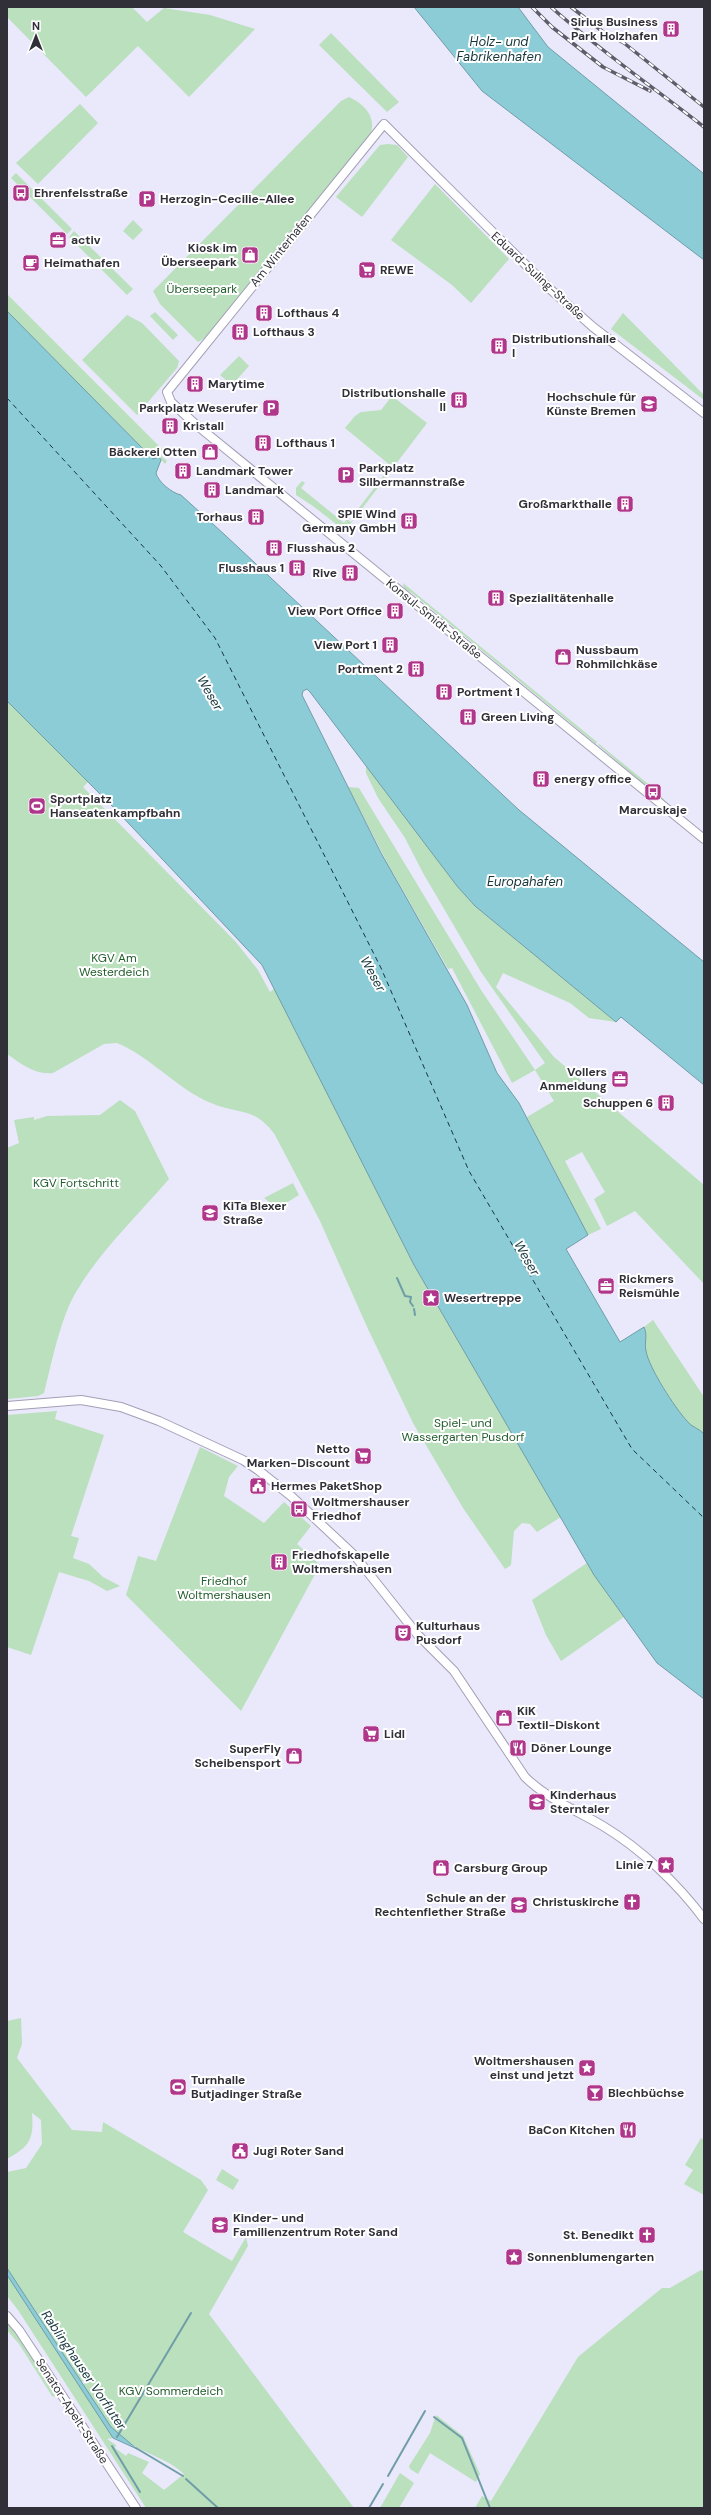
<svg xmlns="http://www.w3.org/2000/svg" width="711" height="2515" viewBox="0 0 711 2515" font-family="'DM Sans',sans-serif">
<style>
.green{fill:#bae0bd}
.water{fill:#8bccd7;stroke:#709da8}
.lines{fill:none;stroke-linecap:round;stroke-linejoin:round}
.stream{stroke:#709da8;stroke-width:2}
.ferry{stroke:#15363b;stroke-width:1;stroke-dasharray:5 4;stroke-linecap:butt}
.tertiary-casing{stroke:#a39fb6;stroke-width:10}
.tertiary{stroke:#fff;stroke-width:8}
.rail-casing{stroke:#5f5d69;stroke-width:3.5}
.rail{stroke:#fff;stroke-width:2;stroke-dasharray:6;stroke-linecap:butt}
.labels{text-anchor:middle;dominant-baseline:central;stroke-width:4;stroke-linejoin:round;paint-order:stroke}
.poi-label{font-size:12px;font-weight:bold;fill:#313039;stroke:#fff;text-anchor:start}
.street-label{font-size:12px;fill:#313039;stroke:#fff}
.park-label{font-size:12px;fill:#225d2d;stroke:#fff}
.water-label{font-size:13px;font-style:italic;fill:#15363b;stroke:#fff}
</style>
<rect width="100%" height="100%" fill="#eae8fb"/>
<g class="green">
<path d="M7 7H132L147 22 164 8 210 15 255 29 189 97 138 46 86 97 7 17Z"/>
<path d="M331 33 399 102 387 112 319 45Z"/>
<path d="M349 97C364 104 376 116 371 133L205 338 198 342 160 304 153 291 341 101Z"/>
<path d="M80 104 98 123 38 184 16 163Z"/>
<path d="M388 144 397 145 408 157 362 217 336 197 380 145Z"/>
<path d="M16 173 72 229 67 234 11 178Z"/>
<path d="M435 184 509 259 471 303 452 285 391 240Z"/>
<path d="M133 220 143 230 133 240 123 231Z"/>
<path d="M74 231 133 289 127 295 69 237Z"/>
<path d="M7 294 163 450 159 454 167 461 165 464 159 457 153 459 7 311Z"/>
<path d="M155 312 178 335 173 340 150 316Z"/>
<path d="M623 313 704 395V400L611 329Z"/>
<path d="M127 315 142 323 179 361 177 368 137 415 82 360Z"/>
<path d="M239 356 249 366 232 385 220 375Z"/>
<path d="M392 396 427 423 345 531 313 506 296 495V488L302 481 305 483 301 488 344 523 347 519 351 522 354 518 352 517 391 466 345 428 355 416 361 412 381 410Z"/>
<path d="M403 583 597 742 596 744 412 593 404 589Z"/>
<path d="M7 701 88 782 83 787 235 941 258 970 270 992 274 989 414 1265 561 1517 537 1532 530 1524 522 1523 514 1531 511 1565 505 1569 463 1508 413 1423 368 1329 320 1221 275 1135C254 1106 239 1115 211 1103 177 1089 151 1057 117 1043L104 1044 53 1073C34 1075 22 1064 7 1054Z"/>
<path d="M599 744 658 792 669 806 598 745Z"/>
<path d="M366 765 457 886 475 906 616 1022 589 1018 570 1003 503 973 496 987 554 1057 704 1185V1284L635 1211 607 1226 594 1199 605 1192 582 1152 565 1161 601 1229 588 1235 527 1117 554 1101 535 1070 512 1083 452 968 448 969 389 866 348 787 359 788 481 990 535 1070 545 1063 481 972 423 873 405 838 378 798 366 773Z"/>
<path d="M120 1100 135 1111 169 1179C138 1215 100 1251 76 1292 60 1319 52 1362 44 1393L38 1396 7 1399V1148L19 1143 14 1120 34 1117V1120L47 1116 100 1115Z"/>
<path d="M293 1183 299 1195 286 1203 281 1211 264 1198Z"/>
<path d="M653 1320 704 1397V1434C699 1428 691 1427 687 1421 675 1408 649 1368 646 1351 644 1343 648 1338 644 1327Z"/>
<path d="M57 1411 55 1419 104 1435 71 1536 79 1538 73 1558 89 1564 103 1577 120 1586 107 1591 89 1581 59 1572 31 1655 7 1647V1415Z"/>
<path d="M200 1447 238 1466 229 1477 224 1496 264 1523 284 1502 311 1526 297 1544 320 1565 241 1711 126 1595 138 1556 156 1561Z"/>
<path d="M587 1563 624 1617 561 1661 546 1635 532 1600Z"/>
<path d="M21 2018 22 2044 17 2058 72 2130 102 2132 103 2122 201 2180 208 2190 183 2232 232 2261 246 2237 248 2246 209 2314 354 2508H146L18 2310 7 2296V2275L111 2434 113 2438 107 2439 116 2445 115 2448 126 2456 128 2453 149 2462 142 2473 164 2490 184 2474C167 2458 143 2453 124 2440 106 2428 95 2403 83 2386L92 2371 71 2362 84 2381 81 2382 7 2268V2172L26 2168 42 2144 41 2120 32 2113C34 2139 30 2146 7 2159V2021Z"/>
<path d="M701 2138 704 2140V2195L684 2184 693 2170 685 2165Z"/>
<path d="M222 2169 239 2180 233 2190 216 2180Z"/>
<path d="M701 2270 704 2272V2508H475L482 2496 491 2501 578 2357 662 2288H670Z"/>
<path d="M7 2321 18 2334 54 2389 55 2397 52 2396 19 2344 7 2330Z"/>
<path d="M436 2415 463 2436 480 2474 476 2482 430 2453 418 2474 410 2469 409 2466 430 2433Z"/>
<path d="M400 2473 414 2483 399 2508H380Z"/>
</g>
<g class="water">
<path d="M414 7H518L548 47 704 174V260L482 91Z"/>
<path d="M7 311 153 459 159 457 161 460 156 473C158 482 172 493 181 495L225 535 519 810 704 962V1085L621 1017 616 1022 475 906 457 886 310 692 307 689 303 691 302 695 381 853 467 1005 497 1073 519 1103 588 1235 566 1249 620 1342 644 1327C648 1336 644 1342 646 1351 649 1368 675 1408 687 1421 691 1427 699 1428 704 1434V1699L657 1663 594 1575 414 1265 262 965 116 810 7 701Z"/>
<path d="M7 2268 111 2427 137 2449 113 2438 11 2281 7 2275Z"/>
</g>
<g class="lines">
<g class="stream">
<path d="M397 1278 405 1296 411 1297 410 1302 413 1306"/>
<path d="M414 1309 415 1315"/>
<path d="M434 2417 462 2438 490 2508"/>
<path d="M117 2437 191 2313"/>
<path d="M112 2446 140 2492"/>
<path d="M136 2448 183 2476"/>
<path d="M388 2476 425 2411"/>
<path d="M186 2479 218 2508"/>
<path d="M369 2508 383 2484"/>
</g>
<path class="ferry" d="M7 398 161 566 215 638 381 968 469 1171 632 1449 704 1518"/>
<defs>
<g id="tertiary">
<path d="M704 413 593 327 550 289 384 124 167 392 171 402 194 423 704 839"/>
<path d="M7 1406 81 1400 121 1407 159 1421 243 1460 258 1470 291 1496 355 1556 417 1634 454 1671 525 1777C547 1799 576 1810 603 1826 641 1849 677 1883 704 1919"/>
<path d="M7 2316 19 2330 136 2508"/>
</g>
</defs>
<use href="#tertiary" class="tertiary-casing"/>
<use href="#tertiary" class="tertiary"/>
<defs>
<g id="rail">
<path d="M532 7 552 27 603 67 650 91"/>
<path d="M551 7C599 50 653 87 704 127"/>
<path d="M571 7 602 31 624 43 704 107"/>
</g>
</defs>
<use href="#rail" class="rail-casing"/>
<use href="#rail" class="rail"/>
</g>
<defs>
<symbol id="building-square" viewBox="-11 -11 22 22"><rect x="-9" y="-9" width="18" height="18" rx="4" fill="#af368b" stroke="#fff"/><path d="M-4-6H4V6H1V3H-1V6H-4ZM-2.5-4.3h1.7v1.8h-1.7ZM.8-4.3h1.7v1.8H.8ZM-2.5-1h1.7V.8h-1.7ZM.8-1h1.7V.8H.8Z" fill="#fff"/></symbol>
<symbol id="bus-square" viewBox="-11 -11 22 22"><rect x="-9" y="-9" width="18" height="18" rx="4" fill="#af368b" stroke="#fff"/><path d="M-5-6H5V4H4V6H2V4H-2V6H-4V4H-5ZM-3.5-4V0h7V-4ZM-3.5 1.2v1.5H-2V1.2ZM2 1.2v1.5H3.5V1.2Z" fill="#fff"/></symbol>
<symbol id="parking-square" viewBox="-11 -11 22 22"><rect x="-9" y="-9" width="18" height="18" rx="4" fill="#af368b" stroke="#fff"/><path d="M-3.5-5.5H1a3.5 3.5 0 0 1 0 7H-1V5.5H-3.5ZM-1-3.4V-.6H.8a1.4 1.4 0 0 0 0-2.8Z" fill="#fff"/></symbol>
<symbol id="office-square" viewBox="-11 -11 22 22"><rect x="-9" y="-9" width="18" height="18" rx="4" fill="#af368b" stroke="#fff"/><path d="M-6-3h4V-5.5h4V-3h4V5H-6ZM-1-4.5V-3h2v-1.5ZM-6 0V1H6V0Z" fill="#fff"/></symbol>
<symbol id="shop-square" viewBox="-11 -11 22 22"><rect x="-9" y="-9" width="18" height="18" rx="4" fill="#af368b" stroke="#fff"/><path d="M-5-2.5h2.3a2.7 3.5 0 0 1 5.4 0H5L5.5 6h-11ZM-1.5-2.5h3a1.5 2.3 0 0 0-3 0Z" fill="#fff"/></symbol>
<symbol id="cafe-square" viewBox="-11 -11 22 22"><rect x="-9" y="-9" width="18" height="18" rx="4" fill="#af368b" stroke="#fff"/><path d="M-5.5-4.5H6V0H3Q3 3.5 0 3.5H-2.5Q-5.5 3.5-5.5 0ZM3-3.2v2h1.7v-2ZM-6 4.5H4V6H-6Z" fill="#fff"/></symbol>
<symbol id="supermarket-square" viewBox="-11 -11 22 22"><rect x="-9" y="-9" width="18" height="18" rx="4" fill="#af368b" stroke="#fff"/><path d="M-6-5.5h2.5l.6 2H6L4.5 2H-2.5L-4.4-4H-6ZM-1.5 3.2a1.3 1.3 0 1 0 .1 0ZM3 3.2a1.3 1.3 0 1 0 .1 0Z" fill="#fff"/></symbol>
<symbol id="university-square" viewBox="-11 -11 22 22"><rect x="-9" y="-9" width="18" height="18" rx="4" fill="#af368b" stroke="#fff"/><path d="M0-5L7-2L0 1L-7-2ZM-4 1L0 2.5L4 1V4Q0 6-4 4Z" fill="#fff"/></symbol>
<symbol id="stadium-square" viewBox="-11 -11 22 22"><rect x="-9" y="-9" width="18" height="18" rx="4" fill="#af368b" stroke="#fff"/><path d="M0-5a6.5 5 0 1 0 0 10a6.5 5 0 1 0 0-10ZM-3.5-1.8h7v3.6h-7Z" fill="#fff"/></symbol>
<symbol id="school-square" viewBox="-11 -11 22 22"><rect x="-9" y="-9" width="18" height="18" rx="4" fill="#af368b" stroke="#fff"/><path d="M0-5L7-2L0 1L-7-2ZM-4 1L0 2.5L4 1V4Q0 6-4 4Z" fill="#fff"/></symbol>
<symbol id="sight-square" viewBox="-11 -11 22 22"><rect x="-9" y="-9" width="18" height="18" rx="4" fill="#af368b" stroke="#fff"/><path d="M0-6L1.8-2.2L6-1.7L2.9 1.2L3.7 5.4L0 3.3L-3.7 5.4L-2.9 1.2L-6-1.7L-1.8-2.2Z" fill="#fff"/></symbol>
<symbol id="civic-square" viewBox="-11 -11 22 22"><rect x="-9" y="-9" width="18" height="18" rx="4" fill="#af368b" stroke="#fff"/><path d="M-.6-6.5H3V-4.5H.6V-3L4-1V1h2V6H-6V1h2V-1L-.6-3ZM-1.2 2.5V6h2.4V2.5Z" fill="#fff"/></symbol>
<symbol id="theatre-square" viewBox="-11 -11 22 22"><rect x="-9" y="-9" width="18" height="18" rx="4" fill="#af368b" stroke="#fff"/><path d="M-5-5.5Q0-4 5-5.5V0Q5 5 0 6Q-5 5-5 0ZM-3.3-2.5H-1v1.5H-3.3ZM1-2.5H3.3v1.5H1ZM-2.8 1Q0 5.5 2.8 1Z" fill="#fff"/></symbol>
<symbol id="restaurant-square" viewBox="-11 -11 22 22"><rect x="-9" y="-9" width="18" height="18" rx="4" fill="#af368b" stroke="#fff"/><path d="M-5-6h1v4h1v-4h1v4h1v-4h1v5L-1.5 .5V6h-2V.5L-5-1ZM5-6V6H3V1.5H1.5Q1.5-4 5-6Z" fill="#fff"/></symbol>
<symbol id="church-square" viewBox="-11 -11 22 22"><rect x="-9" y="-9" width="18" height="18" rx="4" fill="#af368b" stroke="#fff"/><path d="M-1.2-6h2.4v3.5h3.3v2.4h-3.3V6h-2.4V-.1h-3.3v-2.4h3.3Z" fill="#fff"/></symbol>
<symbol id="bar-square" viewBox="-11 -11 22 22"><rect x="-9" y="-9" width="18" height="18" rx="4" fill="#af368b" stroke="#fff"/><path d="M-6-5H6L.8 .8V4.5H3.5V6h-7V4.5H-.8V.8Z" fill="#fff"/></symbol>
</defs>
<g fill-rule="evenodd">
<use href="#building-square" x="661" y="19" width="20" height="20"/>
<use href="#bus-square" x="11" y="183" width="20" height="20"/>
<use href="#parking-square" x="137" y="189" width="20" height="20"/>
<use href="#office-square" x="48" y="230" width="20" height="20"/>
<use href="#shop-square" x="240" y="245" width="20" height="20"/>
<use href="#cafe-square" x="21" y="253" width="20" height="20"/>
<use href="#supermarket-square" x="357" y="260" width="20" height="20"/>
<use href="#building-square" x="254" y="303" width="20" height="20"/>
<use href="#building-square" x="230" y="322" width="20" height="20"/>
<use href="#building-square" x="489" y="336" width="20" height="20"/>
<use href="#building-square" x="185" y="374" width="20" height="20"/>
<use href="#building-square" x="449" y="390" width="20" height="20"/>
<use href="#university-square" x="639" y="394" width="20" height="20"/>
<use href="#parking-square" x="261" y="398" width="20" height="20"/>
<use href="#building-square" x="160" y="416" width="20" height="20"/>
<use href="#building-square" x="253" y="433" width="20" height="20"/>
<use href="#shop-square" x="200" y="442" width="20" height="20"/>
<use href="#building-square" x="173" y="461" width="20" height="20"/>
<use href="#parking-square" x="336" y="465" width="20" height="20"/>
<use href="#building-square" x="202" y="480" width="20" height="20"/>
<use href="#building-square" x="615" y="494" width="20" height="20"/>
<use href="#building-square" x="246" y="507" width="20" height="20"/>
<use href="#building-square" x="399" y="511" width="20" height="20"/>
<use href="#building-square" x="264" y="538" width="20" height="20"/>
<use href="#building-square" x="287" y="558" width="20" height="20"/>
<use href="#building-square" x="340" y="563" width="20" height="20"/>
<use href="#building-square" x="486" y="588" width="20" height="20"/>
<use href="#building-square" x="385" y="601" width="20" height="20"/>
<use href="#building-square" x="380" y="635" width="20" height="20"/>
<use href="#shop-square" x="553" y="647" width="20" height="20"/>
<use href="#building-square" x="406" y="659" width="20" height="20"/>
<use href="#building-square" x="434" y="682" width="20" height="20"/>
<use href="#building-square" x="458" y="707" width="20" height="20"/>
<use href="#building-square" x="531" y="769" width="20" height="20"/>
<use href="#bus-square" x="643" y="782" width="20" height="20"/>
<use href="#stadium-square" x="27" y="796" width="20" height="20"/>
<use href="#office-square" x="610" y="1069" width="20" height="20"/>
<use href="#building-square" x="656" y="1093" width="20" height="20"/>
<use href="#school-square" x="200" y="1203" width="20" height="20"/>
<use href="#office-square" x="596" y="1276" width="20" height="20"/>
<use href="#sight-square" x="421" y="1288" width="20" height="20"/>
<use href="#supermarket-square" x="353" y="1446" width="20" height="20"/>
<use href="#civic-square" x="248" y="1476" width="20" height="20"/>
<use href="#bus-square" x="289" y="1499" width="20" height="20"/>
<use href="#building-square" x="269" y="1552" width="20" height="20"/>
<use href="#theatre-square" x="393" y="1623" width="20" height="20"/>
<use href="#shop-square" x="494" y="1708" width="20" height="20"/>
<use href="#supermarket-square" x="361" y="1724" width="20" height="20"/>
<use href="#restaurant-square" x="508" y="1738" width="20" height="20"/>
<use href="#shop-square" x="284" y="1746" width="20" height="20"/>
<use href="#school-square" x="527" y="1792" width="20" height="20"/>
<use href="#sight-square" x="656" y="1855" width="20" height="20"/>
<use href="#shop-square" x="431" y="1858" width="20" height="20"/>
<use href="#church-square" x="622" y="1892" width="20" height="20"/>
<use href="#school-square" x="509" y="1895" width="20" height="20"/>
<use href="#sight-square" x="577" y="2058" width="20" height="20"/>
<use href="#stadium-square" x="168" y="2077" width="20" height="20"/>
<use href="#bar-square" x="585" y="2083" width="20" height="20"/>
<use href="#restaurant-square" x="618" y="2120" width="20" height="20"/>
<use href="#civic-square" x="230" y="2141" width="20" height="20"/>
<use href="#school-square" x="210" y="2215" width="20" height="20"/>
<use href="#church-square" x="637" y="2225" width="20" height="20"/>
<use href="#sight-square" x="504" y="2247" width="20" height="20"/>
</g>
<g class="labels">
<g class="poi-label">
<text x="658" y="22" text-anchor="end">Sirius Business<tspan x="658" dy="14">Park Holzhafen</tspan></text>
<text x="34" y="193">Ehrenfelsstraße</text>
<text x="160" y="199">Herzogin-Cecilie-Allee</text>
<text x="71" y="240">activ</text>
<text x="237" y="248" text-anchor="end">Kiosk im<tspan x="237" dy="14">Überseepark</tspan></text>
<text x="44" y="263">Heimathafen</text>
<text x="380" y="270">REWE</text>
<text x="277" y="313">Lofthaus 4</text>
<text x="253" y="332">Lofthaus 3</text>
<text x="512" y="339">Distributionshalle<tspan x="512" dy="14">I</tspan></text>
<text x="208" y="384">Marytime</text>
<text x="446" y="393" text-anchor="end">Distributionshalle<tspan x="446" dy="14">II</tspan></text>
<text x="636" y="397" text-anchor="end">Hochschule für<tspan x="636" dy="14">Künste Bremen</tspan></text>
<text x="258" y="408" text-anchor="end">Parkplatz Weserufer</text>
<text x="183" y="426">Kristall</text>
<text x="276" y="443">Lofthaus 1</text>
<text x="197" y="452" text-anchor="end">Bäckerei Otten</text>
<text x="359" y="468">Parkplatz<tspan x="359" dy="14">Silbermannstraße</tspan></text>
<text x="196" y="471">Landmark Tower</text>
<text x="225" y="490">Landmark</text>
<text x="612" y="504" text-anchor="end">Großmarkthalle</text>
<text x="396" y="514" text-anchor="end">SPIE Wind<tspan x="396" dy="14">Germany GmbH</tspan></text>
<text x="243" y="517" text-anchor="end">Torhaus</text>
<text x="287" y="548">Flusshaus 2</text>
<text x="284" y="568" text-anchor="end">Flusshaus 1</text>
<text x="337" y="573" text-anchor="end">Rive</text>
<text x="509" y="598">Spezialitätenhalle</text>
<text x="382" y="611" text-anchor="end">View Port Office</text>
<text x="377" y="645" text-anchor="end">View Port 1</text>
<text x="576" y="650">Nussbaum<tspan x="576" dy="14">Rohmilchkäse</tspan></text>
<text x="403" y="669" text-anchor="end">Portment 2</text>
<text x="457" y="692">Portment 1</text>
<text x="481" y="717">Green Living</text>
<text x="554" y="779">energy office</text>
<text x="50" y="799">Sportplatz<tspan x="50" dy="14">Hanseatenkampfbahn</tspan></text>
<text x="653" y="810" text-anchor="middle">Marcuskaje</text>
<text x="607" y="1072" text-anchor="end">Vollers<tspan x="607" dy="14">Anmeldung</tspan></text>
<text x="653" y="1103" text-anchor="end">Schuppen 6</text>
<text x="223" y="1206">KiTa Blexer<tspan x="223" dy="14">Straße</tspan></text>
<text x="619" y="1279">Rickmers<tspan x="619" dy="14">Reismühle</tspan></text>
<text x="444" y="1298">Wesertreppe</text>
<text x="350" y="1449" text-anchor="end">Netto<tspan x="350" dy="14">Marken-Discount</tspan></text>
<text x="271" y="1486">Hermes PaketShop</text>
<text x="312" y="1502">Woltmershauser<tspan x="312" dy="14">Friedhof</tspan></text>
<text x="292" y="1555">Friedhofskapelle<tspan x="292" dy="14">Woltmershausen</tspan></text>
<text x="416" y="1626">Kulturhaus<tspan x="416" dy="14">Pusdorf</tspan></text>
<text x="517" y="1711">KiK<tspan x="517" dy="14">Textil-Diskont</tspan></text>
<text x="384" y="1734">Lidl</text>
<text x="531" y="1748">Döner Lounge</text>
<text x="281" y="1749" text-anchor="end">SuperFly<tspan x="281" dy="14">Scheibensport</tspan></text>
<text x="550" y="1795">Kinderhaus<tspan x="550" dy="14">Sterntaler</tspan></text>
<text x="653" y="1865" text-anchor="end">Linie 7</text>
<text x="454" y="1868">Carsburg Group</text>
<text x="506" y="1898" text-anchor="end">Schule an der<tspan x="506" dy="14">Rechtenflether Straße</tspan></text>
<text x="619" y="1902" text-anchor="end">Christuskirche</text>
<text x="574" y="2061" text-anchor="end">Woltmershausen<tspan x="574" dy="14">einst und jetzt</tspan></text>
<text x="191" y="2080">Turnhalle<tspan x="191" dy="14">Butjadinger Straße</tspan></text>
<text x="608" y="2093">Blechbüchse</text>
<text x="615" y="2130" text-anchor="end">BaCon Kitchen</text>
<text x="253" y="2151">Jugi Roter Sand</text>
<text x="233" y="2218">Kinder- und<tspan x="233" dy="14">Familienzentrum Roter Sand</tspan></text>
<text x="634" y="2235" text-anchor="end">St. Benedikt</text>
<text x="527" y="2257">Sonnenblumengarten</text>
</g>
<g class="street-label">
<text transform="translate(281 250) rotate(-51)">Am Winterhafen</text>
<text transform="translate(538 276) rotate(43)">Eduard-Suling-Straße</text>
<text transform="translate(434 619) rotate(39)">Konsul-Smidt-Straße</text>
<text transform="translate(72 2411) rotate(57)">Senator-Apelt-Straße</text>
</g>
<g class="park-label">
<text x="202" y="289">Überseepark</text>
<text x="114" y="958">KGV Am<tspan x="114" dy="14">Westerdeich</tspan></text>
<text x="76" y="1183">KGV Fortschritt</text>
<text x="463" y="1423">Spiel- und<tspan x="463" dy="14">Wassergarten Pusdorf</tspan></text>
<text x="224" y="1581">Friedhof<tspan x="224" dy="14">Woltmershausen</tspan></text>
<text x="171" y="2391">KGV Sommerdeich</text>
</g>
<g class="water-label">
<text x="499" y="41">Holz- und<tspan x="499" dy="15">Fabrikenhafen</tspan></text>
<text transform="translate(210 693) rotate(60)">Weser</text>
<text x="525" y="881">Europahafen</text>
<text transform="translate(373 974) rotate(61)">Weser</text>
<text transform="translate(527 1258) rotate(60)">Weser</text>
<text transform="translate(84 2370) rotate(56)">Rablinghauser Vorfluter</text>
</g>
</g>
<rect width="711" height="2515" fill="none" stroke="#313039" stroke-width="16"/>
<g transform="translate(36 36)" stroke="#ffffff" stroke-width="3" paint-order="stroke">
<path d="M0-3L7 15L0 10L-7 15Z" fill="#313039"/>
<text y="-6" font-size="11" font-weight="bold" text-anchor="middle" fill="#313039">N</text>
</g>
</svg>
